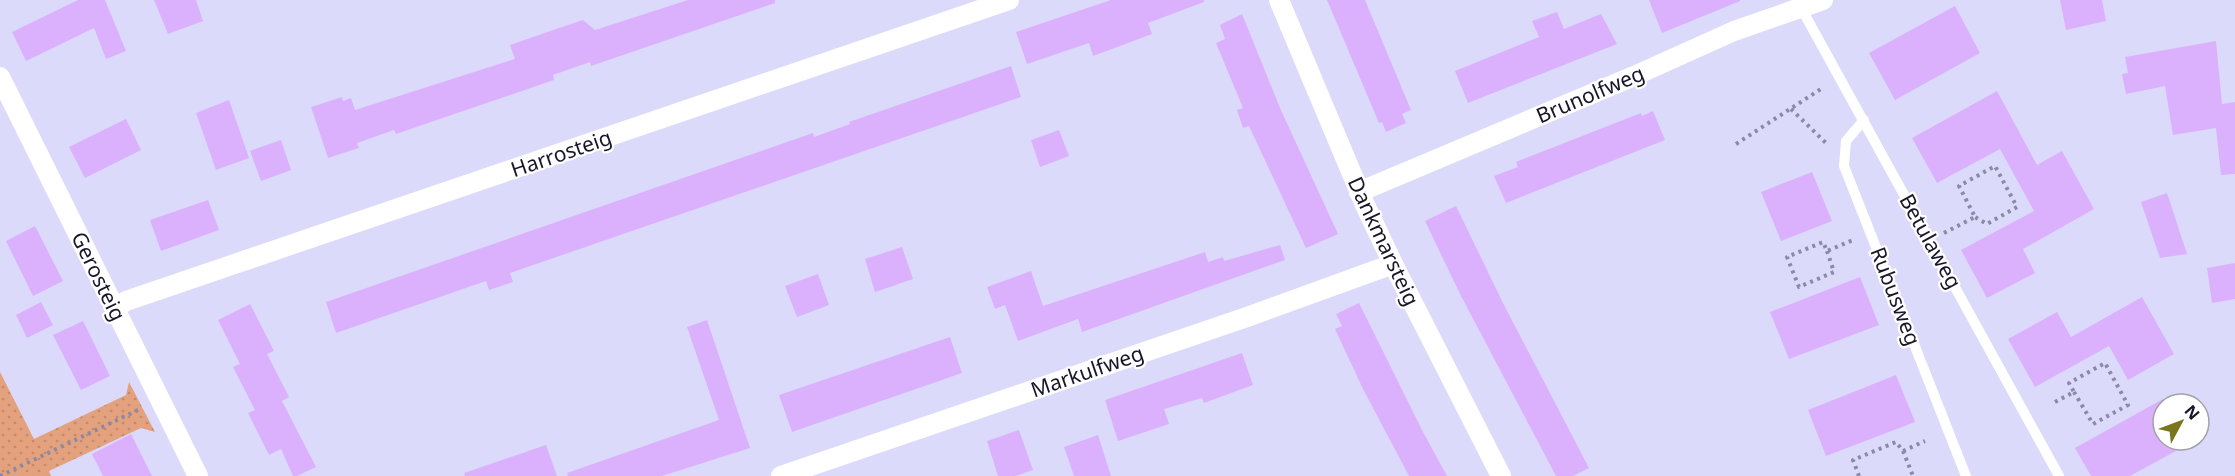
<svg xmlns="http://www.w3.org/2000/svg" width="2235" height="476" viewBox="0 0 2235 476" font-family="'Noto Sans',sans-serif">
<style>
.grass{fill:url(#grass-dots)}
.building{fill:#dbb1fe}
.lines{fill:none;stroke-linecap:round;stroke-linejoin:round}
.path{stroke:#8b89a3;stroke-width:4;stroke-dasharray:3 4.5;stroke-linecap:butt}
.service{stroke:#fff;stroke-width:10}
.minor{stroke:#fff;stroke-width:20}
.labels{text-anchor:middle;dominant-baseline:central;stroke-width:4.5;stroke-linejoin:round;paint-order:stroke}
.street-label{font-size:21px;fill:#181528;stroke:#fff}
</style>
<defs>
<pattern id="grass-dots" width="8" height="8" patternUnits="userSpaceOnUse" patternTransform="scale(1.5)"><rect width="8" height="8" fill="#e4a17e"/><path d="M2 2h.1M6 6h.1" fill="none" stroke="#c38a6d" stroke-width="1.8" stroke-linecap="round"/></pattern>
</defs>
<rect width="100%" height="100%" fill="#dcdafa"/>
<path class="grass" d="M0 372 34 439 126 395 129 382 155 432 141 428 49 471 51 476H0Z"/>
<g class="building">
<path d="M78 0H105L126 51 106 59 94 28 26 61 12 32Z"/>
<path d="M154 0H196L203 21 168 34Z"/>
<path d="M688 0H775V3L591 66 590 62 553 75 554 80 396 134 394 130 357 143 359 148 328 158 311 107 342 97 343 101 351 98 355 110 515 59 510 45 559 28 583 20 595 30Z"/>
<path d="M1111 0H1204V2L1148 23 1152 34 1093 56 1089 43 1027 64 1016 32Z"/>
<path d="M1327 0H1365L1411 110 1402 114 1406 123 1386 132 1382 122 1379 123Z"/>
<path d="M1649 0H1740V1L1662 33Z"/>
<path d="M2060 0H2102L2106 21 2066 30Z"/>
<path d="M1955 6 1980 53 1895 100 1869 53Z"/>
<path d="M1557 12 1564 29 1601 14 1617 44 1468 103 1455 71 1539 37 1532 21Z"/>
<path d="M1242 14 1280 108 1338 234 1306 248 1249 126 1243 128 1237 110 1243 108 1216 43 1225 39 1220 25Z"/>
<path d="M2216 41 2222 104 2235 102V174L2221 175 2216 128 2173 135 2165 86 2126 94 2122 74 2128 73 2125 57Z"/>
<path d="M1011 66 1021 97 510 273 513 282 489 290 486 281 336 333 326 302 813 133 814 137 850 124 849 122Z"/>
<path d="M1997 91 2037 165 2062 151 2094 209 2023 249 2035 273 1987 298 1961 250 2034 211 2000 149 1937 183 1912 138Z"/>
<path d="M229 100 249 158 216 170 196 113Z"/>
<path d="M1653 111 1665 140 1506 203 1494 176 1518 167 1516 162 1641 113 1642 116Z"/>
<path d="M126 119 141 150 85 178 69 147Z"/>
<path d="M1059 130 1069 156 1040 167 1031 140Z"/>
<path d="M281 140 291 170 261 181 250 151Z"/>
<path d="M1812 172 1832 221 1781 241 1761 192Z"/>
<path d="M2167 193 2187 254 2160 258 2141 202Z"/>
<path d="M208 200 219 230 161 251 150 220Z"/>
<path d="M1456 206 1503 303 1589 468 1573 476H1556L1460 294 1425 221Z"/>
<path d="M35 226 63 281 33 296 6 241Z"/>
<path d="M1280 245 1285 260 1082 332 1078 319 1018 341 1005 305 995 309 987 287 1031 271 1043 306 1205 252 1208 262 1223 257 1224 261Z"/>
<path d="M902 247 913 279 875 292 865 259Z"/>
<path d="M2235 263V299L2212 303 2207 268Z"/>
<path d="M818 274 829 305 797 317 785 286Z"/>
<path d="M1860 277 1879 325 1789 359 1770 312Z"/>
<path d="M2142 297 2174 354 2128 380 2109 346 2035 387 2008 339 2057 312 2071 337Z"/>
<path d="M41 302 53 325 27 338 16 315Z"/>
<path d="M1359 303 1423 432 1447 476H1409L1363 389 1335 329 1342 326 1336 314Z"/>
<path d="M250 304 274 351 267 354 289 397 282 401 316 467 297 476H293L281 449 269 455 248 413 255 410 233 367 240 364 218 320Z"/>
<path d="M707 320 750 448 662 476H568L567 473 719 420 687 327Z"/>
<path d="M83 321 110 376 81 390 53 335Z"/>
<path d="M950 337 962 373 792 432 779 395Z"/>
<path d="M1242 353 1253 385 1204 403 1202 398 1164 409 1169 424 1118 441 1105 400Z"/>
<path d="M1896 375 1915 422 1826 456 1808 410Z"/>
<path d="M2163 399V440H2196L2130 476H2091L2075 448Z"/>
<path d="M1019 430 1033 470 1015 476H998L987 441Z"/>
<path d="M131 434 152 476H103L92 454Z"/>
<path d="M1098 435 1111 476H1074L1064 447Z"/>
<path d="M546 445 557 476H465L464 473Z"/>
</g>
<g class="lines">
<g class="path">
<path d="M1791 109 1827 144"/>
<path d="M1736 144 1824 87"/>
<path d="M1944 233 1975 217 1959 186 1995 166 2017 207 1987 224 1975 217"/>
<path d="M1827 251 1834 272 1799 287 1787 257 1823 242 1827 251 1853 240"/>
<path d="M2055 402 2074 392 2069 383 2105 363 2128 405 2093 424 2074 392"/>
<path d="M1903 451 1925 441"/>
<path d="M0 476 140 409"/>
<path d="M1859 476 1853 460 1896 442 1903 451 1913 476"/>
</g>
<g class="service">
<path d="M1800 6 2059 476"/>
<path d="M1864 120 1846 141 1844 166 1966 476"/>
</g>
<g class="minor">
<path d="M1279 0 1365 205 1393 264 1501 476"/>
<path d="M0 77 198 476"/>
<path d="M1359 192 1634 76 1734 31 1823 0"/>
<path d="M115 308 126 301 1009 0"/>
<path d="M781 476 1247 317 1393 264"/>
</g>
</g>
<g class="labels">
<g class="street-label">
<text transform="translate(1590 94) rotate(-23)">Brunolfweg</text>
<text transform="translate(561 153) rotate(-19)">Harrosteig</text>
<text transform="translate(1384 241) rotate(65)">Dankmarsteig</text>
<text transform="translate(1931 241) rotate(61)">Betulaweg</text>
<text transform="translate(99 276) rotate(64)">Gerosteig</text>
<text transform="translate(1896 296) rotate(69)">Rubusweg</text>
<text transform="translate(1087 371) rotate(-19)">Markulfweg</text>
</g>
</g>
<g transform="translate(2181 422) rotate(49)"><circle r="28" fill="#ffffff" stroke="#a3a1a9" stroke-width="1.5"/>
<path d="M0-4.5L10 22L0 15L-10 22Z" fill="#78771d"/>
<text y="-9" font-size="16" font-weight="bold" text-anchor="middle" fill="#181528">N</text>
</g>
</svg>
